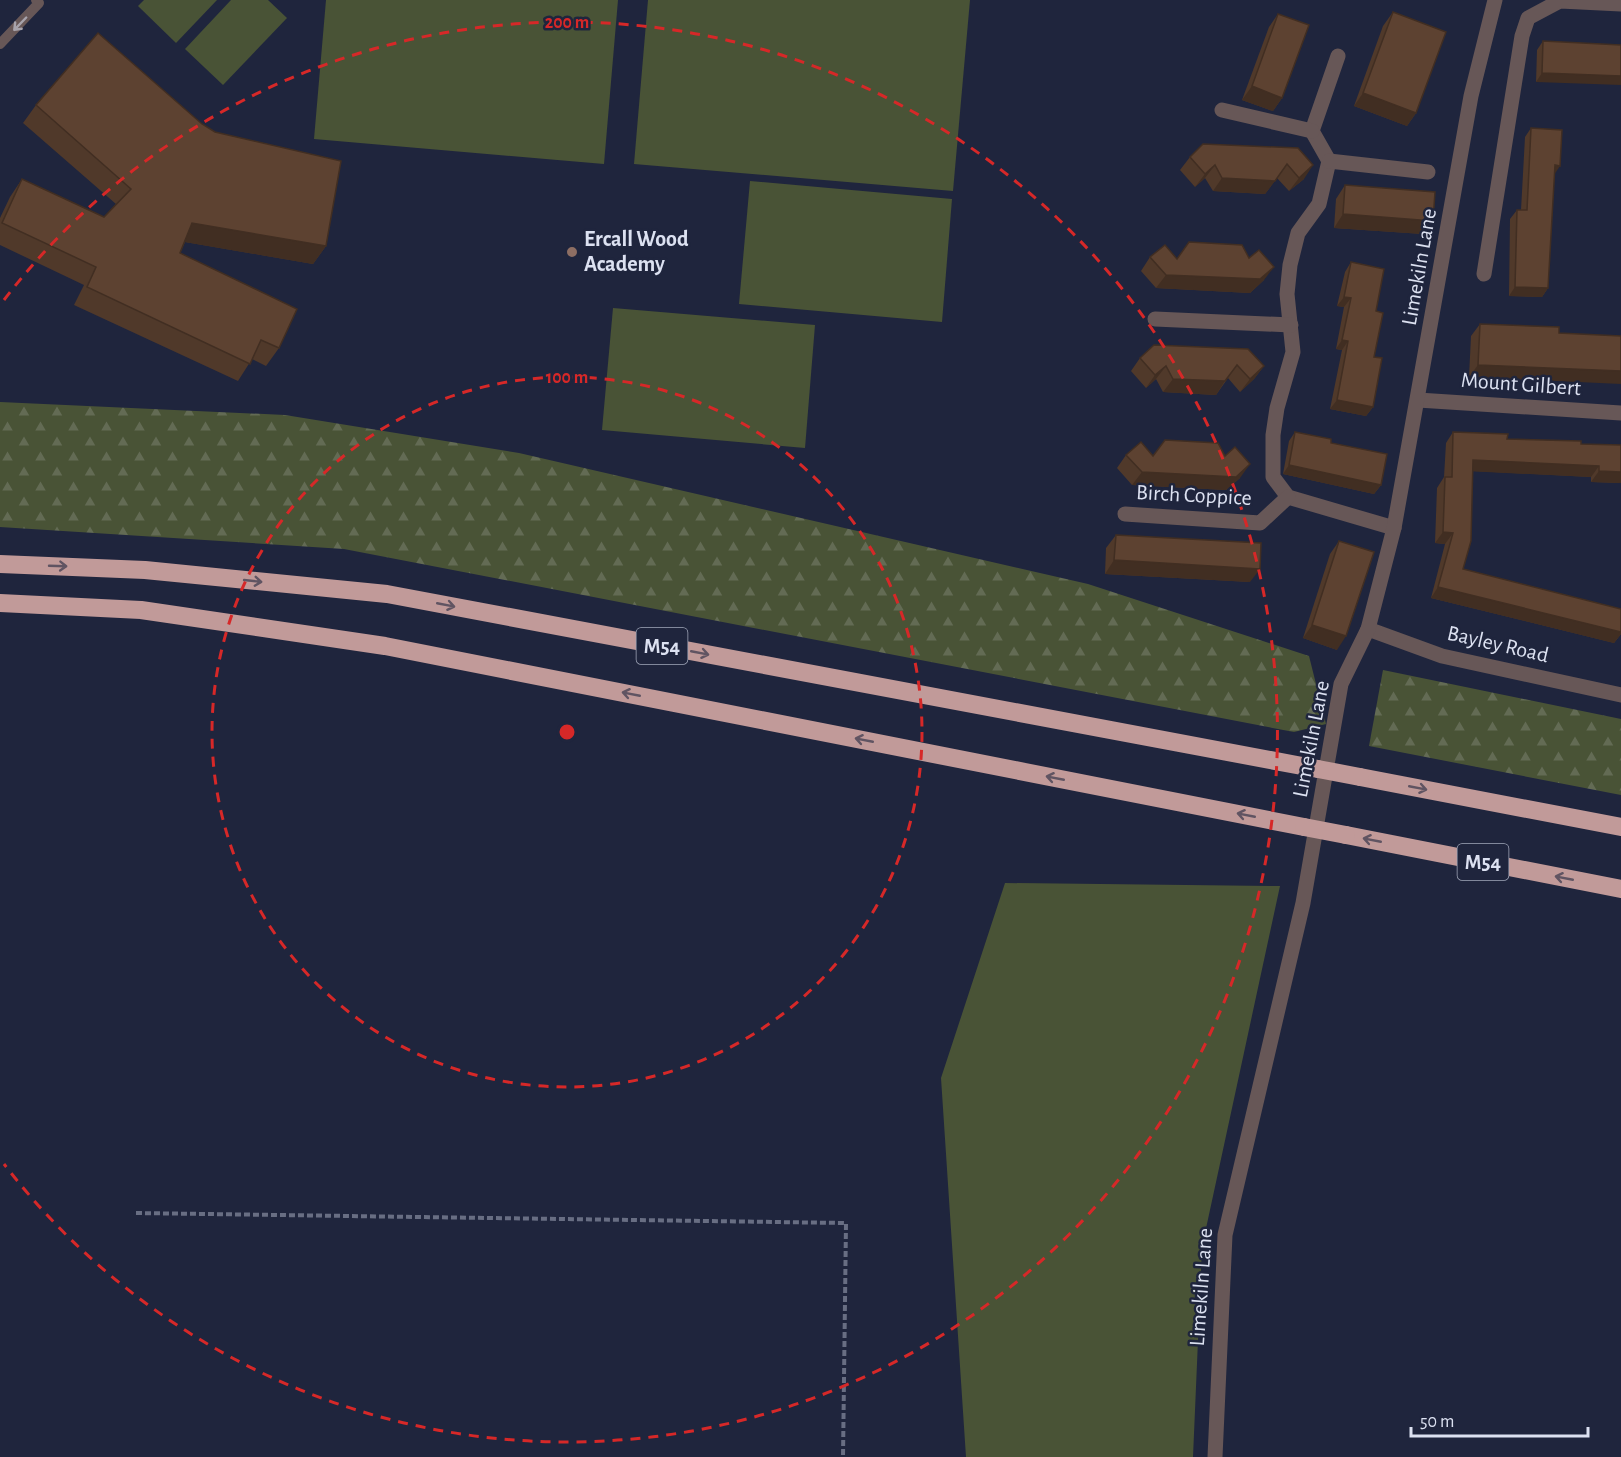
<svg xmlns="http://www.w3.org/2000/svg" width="1621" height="1457" viewBox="0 0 1621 1457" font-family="'Alegreya Sans',sans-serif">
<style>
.green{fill:#495336}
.forest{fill:url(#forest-firs)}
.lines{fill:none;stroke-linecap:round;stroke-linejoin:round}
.path{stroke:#686e83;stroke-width:4;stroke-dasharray:6 3;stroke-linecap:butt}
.lane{stroke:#675757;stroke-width:10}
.street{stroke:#675757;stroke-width:15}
.highway{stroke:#c19a99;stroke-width:18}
.highway-bridge{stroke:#c19a99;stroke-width:18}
.wall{fill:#50392a}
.shaded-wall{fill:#412e22}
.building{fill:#5d4231;stroke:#412e22;stroke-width:1.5}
.oneway{stroke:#a7a3ac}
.oneway2{stroke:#605462}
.ring{fill:none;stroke:#d62828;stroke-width:3;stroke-dasharray:10 8}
.education-dot{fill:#8d6e63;stroke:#1f253d;stroke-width:2}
.labels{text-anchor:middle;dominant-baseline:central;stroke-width:5;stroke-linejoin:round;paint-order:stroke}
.shield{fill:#1f253d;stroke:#a3a9bb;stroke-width:1.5}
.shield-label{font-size:21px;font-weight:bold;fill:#dce1f1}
.poi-label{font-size:22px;font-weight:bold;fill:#dce1f1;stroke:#1f253d;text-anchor:start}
.street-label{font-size:22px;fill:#dce1f1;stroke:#1f253d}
.centre{fill:#d62828;stroke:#1f253d;stroke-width:3}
.ring-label{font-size:18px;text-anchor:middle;font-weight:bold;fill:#d62828;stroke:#1f253d;stroke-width:5;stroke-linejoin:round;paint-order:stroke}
</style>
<defs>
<pattern id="forest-firs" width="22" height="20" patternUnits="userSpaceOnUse" patternTransform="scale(1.5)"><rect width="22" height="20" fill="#495336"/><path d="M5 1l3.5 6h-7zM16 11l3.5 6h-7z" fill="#636b54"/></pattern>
</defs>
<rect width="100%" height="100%" fill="#1f253d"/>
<g class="green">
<path d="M144 0H217L176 43 138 6Z"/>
<path d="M231 0H268L287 18 223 85 185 49Z"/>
<path d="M326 0H618L604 164 314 139Z"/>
<path d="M648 0H970L953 191 634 164Z"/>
<path d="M750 181 952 199 942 322 739 304Z"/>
<path d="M613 308 815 325 805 448 602 430Z"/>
<path d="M1005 883 1280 886 1202 1247 1193 1457H966L941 1078Z"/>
</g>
<g class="forest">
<path d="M0 402 285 415 519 453 1088 584 1309 656 1326 724 1294 732 344 549 0 527Z"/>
<path d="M1383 670 1621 719V795L1369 746Z"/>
</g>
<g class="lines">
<path class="path" d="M136 1213 846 1223 843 1457"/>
<path class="lane" d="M0 44 39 3 36 0"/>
<g class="street">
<path d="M1338 56 1312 131 1329 161 1319 204 1298 233 1290 265 1287 294 1293 352 1277 408 1273 435V477L1288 497 1394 528"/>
<path d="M1222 110 1312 131"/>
<path d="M1329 161 1428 172"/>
<path d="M1484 274 1522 36 1528 18 1560 1 1621 4"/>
<path d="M1155 319 1291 325"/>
<path d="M1418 400 1621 413"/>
<path d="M1125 514 1260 523 1288 497"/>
<path d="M1368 629 1442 656 1621 695"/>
<path d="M1215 1457 1225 1235 1303 903 1341 684 1368 629 1394 528 1471 96 1495 0"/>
</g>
<g class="highway">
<path d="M0 564 145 570 387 594 1318 769"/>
<path d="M0 603 141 610 385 646 1304 827"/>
<path d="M1360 777 1621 827"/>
<path d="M1346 835 1621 889"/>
</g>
<g class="highway-bridge">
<path d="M1318 769 1360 777"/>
<path d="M1304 827 1346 835"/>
</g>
</g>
<g class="wall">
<path d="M1393 12 1416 113 1407 126 1354 106 1383 26Z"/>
<path d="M1278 14 1282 98 1273 111 1242 100 1269 27Z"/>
<path d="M1543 41 1621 45 1536 82 1537 50Z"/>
<path d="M36 105 326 246 313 264 185 242 180 253 279 348 266 366 252 359 238 381 74 305 84 285 0 245V218L10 197 22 179 104 217 116 204 23 123Z"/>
<path d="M1531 128 1554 174 1548 288 1542 297 1509 296 1510 219 1517 210H1521L1525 137Z"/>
<path d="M1298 148 1304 179 1289 191 1277 178 1265 194 1213 191 1205 178 1195 187 1180 170 1190 157Z"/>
<path d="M1345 185 1423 234 1334 228 1336 199Z"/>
<path d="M1150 257 1177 259 1249 258 1264 280 1250 293 1156 288 1141 271Z"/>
<path d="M1351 262 1376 311 1373 407 1366 416 1330 409 1342 350 1336 349 1344 307 1337 306 1345 272Z"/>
<path d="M1480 324 1559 333 1469 377 1471 336Z"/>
<path d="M1140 358 1264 366 1254 379 1240 392 1228 378 1216 395 1163 392 1156 379 1146 388 1131 371Z"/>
<path d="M1295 432 1331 443 1381 485 1374 494 1283 474 1289 441Z"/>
<path d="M1453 432 1507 439 1581 444 1621 445V483L1591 482V477L1473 471 1463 569 1621 609V634L1614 643 1431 598 1445 544 1435 543 1437 488 1444 477 1446 443Z"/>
<path d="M1126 455 1153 456H1225L1240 478 1226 490 1132 485 1117 468Z"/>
<path d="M1116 535 1250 582 1105 574 1106 548Z"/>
<path d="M1339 541 1337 650 1303 638 1330 554Z"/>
</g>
<g class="shaded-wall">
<path d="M1542 73 1621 76V85L1536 82Z"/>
<path d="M1252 86 1282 98 1273 111 1242 100Z"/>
<path d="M1363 93 1416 113 1407 126 1354 106Z"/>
<path d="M1215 165 1205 178 1195 187 1205 174Z"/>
<path d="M1313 165 1304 179 1289 191 1299 178Z"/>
<path d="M1555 165 1560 166 1554 175Z"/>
<path d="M1222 178 1275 181 1265 194 1213 191Z"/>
<path d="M1343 214 1433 221 1423 234 1334 228Z"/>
<path d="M192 223 326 246 313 264 179 241Z"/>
<path d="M1274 267 1264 280 1250 293 1156 288 1166 275Z"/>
<path d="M1515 287 1548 288 1542 297 1509 296Z"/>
<path d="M1344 297 1351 298 1344 307 1337 306Z"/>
<path d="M1342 340 1348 341 1342 350 1336 349Z"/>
<path d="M1478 365 1621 371V384L1469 377Z"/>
<path d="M1166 366 1156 379 1146 388 1155 375Z"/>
<path d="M1264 366 1254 379 1240 392 1250 379Z"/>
<path d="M1173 379 1225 381 1216 395 1163 392Z"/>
<path d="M1337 400 1373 407 1366 416 1330 409Z"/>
<path d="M1473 460 1599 466 1591 477 1466 471Z"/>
<path d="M1250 464 1240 478 1226 490 1132 485 1142 472Z"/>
<path d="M1289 465 1381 485 1374 494 1283 474Z"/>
<path d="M1599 471 1621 472V483L1591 482Z"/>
<path d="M1443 532 1453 533 1445 544 1435 543Z"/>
<path d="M1114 560 1260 569 1250 582 1105 574Z"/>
<path d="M1438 587 1621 632V634L1614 643 1431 598Z"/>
<path d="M1312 625 1346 636 1337 650 1303 638Z"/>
</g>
<g class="building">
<path d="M1393 12 1446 32 1416 113 1363 93Z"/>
<path d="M1278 14 1309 25 1282 98 1252 86Z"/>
<path d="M98 33 202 124 215 132 341 161 326 246 192 223 180 253 297 309 279 348 261 340 250 364 87 287 96 267 2 223 22 179 104 217 131 189 36 105Z"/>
<path d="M1543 41 1621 45V76L1542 73Z"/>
<path d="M1531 128 1562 130 1560 166 1555 165 1548 288 1515 287 1517 210H1527Z"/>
<path d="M1203 144 1298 148 1313 165 1299 178 1287 164 1275 181 1222 178 1215 165 1205 174 1190 157Z"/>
<path d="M1345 185 1435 192 1433 221 1343 214Z"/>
<path d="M1189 242 1242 245 1249 258 1259 250 1274 267 1260 279 1166 275 1150 257 1165 245 1177 259Z"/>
<path d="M1351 262 1384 269 1376 311 1383 313 1374 357 1382 358 1373 407 1337 400 1348 341 1342 340 1351 298 1344 297Z"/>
<path d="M1480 324 1559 327V333L1621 336V371L1478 365Z"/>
<path d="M1154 345 1248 349 1264 366 1250 379 1237 365 1225 381 1173 379 1166 366 1155 375 1140 358Z"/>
<path d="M1295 432 1331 439V443L1387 454 1381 485 1289 465Z"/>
<path d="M1453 432 1508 434 1507 439 1581 441V444L1621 445V472L1599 471V466L1473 460 1471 541 1463 569 1621 609V632L1438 587 1453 533 1443 532 1445 477H1452Z"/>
<path d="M1165 440 1218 443 1225 456 1235 447 1250 464 1236 477 1142 472 1126 455 1141 442 1153 456Z"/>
<path d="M1116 535 1261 543 1260 569 1114 560Z"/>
<path d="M1339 541 1374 552 1346 636 1312 625Z"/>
</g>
<defs><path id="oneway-shaft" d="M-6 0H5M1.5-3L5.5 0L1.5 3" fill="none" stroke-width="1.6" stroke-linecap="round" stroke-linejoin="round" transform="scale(1.5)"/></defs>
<use class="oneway" href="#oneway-shaft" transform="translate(20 24) rotate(134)"/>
<g class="oneway2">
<use href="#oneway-shaft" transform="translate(58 566) rotate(2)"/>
<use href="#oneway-shaft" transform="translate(253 581) rotate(6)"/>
<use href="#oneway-shaft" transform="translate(446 605) rotate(11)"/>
<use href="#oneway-shaft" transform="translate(700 653) rotate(11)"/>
<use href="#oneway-shaft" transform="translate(631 694) rotate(-169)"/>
<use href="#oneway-shaft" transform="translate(864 740) rotate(-169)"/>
<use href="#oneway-shaft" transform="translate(1055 778) rotate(-169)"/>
<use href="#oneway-shaft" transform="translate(1418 788) rotate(11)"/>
<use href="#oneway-shaft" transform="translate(1246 815) rotate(-169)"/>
<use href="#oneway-shaft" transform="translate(1372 840) rotate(-169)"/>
<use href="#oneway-shaft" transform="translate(1564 878) rotate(-169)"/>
</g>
<g class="ring">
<circle cx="567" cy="732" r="355"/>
<path d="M4 300A710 710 0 1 1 4 1164"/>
</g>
<circle class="education-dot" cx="572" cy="252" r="6"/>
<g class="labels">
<g class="shield">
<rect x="636.5" y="628" width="51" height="36" rx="4.5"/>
<rect x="1457.5" y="844" width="51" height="36" rx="4.5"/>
</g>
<g class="shield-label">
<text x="662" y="646">M54</text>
<text x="1483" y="862">M54</text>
</g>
<g class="poi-label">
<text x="584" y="239">Ercall Wood<tspan x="584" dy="25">Academy</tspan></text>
</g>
<g class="street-label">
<text transform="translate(1419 267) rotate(-80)">Limekiln Lane</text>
<text transform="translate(1521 384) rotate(4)">Mount Gilbert</text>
<text transform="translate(1194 495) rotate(3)">Birch Coppice</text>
<text transform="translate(1498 644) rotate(13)">Bayley Road</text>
<text transform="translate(1311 739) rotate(-79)">Limekiln Lane</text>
<text transform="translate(1201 1287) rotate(-86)">Limekiln Lane</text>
</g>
</g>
<circle cx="567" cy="732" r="9" class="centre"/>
<g class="ring-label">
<text x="567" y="28">200 m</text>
<text x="567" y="383">100 m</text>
</g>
<path d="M1411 1427v9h177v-9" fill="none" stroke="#dce1f1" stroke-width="3"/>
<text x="1420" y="1427" font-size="18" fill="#dce1f1" stroke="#1f253d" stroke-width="4.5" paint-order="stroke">50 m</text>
</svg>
